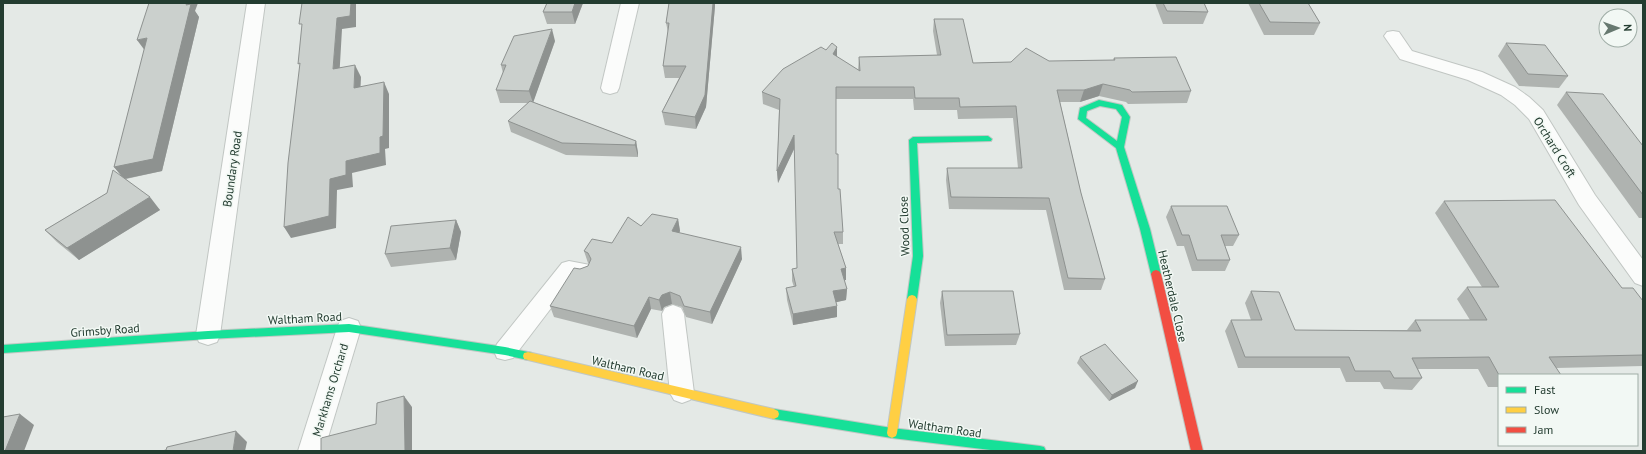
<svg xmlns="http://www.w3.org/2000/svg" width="1646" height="454" viewBox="0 0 1646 454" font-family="'PT Sans',sans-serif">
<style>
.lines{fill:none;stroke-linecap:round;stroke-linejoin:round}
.lane-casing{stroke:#c1c6c3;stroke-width:2}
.street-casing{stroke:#c1c6c3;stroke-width:2}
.fast-casing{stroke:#c0c7c3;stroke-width:2}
.slow-casing{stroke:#c0c7c3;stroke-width:2}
.jam-casing{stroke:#c0c7c3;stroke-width:2}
.lane{fill:#fbfcfb;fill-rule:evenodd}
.street{fill:#fbfcfb;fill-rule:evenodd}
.fast{fill:#16e098;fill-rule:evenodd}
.slow{fill:#ffcf43;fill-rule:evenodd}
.jam{fill:#f24e42;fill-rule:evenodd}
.wall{fill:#afb3b0}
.shaded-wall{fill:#8e9290}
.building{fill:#cbd0cd;stroke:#8e9290}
.labels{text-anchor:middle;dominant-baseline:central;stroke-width:3;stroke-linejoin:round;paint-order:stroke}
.street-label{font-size:12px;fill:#233c30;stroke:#f2f8f4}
</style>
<rect width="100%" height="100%" fill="#e4e9e6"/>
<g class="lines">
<defs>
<g id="lane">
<path d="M569 261 590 265 593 271 590 277 583 279 574 278 513 358 505 360 497 358 494 351 497 344 562 263Z"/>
<path d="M673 305 681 308 684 314 694 393 690 400 682 403 674 400 670 393 662 314 665 308Z"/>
</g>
<g id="street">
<path d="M247 3H265L220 335 217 342 208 345 199 342 196 335Z"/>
<path d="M621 3H639L619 88 617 92 610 94 603 92 601 88Z"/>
<path d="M1393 31 1399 32 1412 51 1482 72 1515 87 1529 97 1543 110 1595 195 1643 260V286L1635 283 1579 205 1529 119 1515 105 1501 95 1468 80 1400 59 1384 36 1387 32Z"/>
<path d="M349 318 358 321 361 328 324 451H298L337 328 340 321Z"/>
</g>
<g id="fast">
<path d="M1099 100 1122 105 1130 117 1124 147 1150 229 1161 274 1159 277H1153L1151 274 1140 229 1116 148 1078 119 1080 108ZM1100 106 1116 109 1122 117 1117 141 1086 118 1087 111Z"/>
<path d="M988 136 992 139 991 141 917 143 923 256 917 299 915 302H909L907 299 913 256 909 140 913 137Z"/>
<path d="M349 324 505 347 528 352 532 353 533 356 532 359 528 360 505 355 349 332 208 339 3 353V345L208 331Z"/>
<path d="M774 409 892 428 1040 446 1044 447 1046 451H999L892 438 774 419 770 417 769 414 770 411Z"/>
</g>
<g id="slow">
<path d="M912 295 915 296 917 299 897 433 896 436 892 438 888 436 887 433 907 299 909 296Z"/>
<path d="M528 352 774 409 778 411 779 414 778 417 774 419 528 360 524 359 523 356 524 353Z"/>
</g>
<path id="jam" d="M1156 270 1159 271 1161 274 1203 451H1191L1151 274 1153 271Z"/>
</defs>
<use href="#lane" class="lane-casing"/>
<use href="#street" class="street-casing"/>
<use href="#fast" class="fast-casing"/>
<use href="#slow" class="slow-casing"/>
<use href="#jam" class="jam-casing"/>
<use href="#lane" class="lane"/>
<use href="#street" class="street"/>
<use href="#fast" class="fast"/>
<use href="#slow" class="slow"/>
<use href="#jam" class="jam"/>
</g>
<g class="wall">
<path d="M547 3H583L575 24H547L543 12Z"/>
<path d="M669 3H715V6L706 107 696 129 665 125 662 112 679 78H665L663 66 668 32 666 23Z"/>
<path d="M1155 3H1204L1208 12 1203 24H1163Z"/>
<path d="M1248 3H1308L1320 23 1314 35H1264Z"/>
<path d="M195 11 199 17 162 171 126 179 160 210 79 260 57 242 45 230 107 193 121 175 114 167Z"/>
<path d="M934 19 973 63 1113 60 1114 58 1191 91 1187 103 1128 104 1126 102 1099 96 1080 102H1060L1081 193 1105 279 1101 290H1064L1046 210 949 209 946 180 947 168H1018L1013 118 958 119 957 110H914L913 99H836V154L838 189 843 232V244H838L846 268V280H844L847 289 846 300 836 302 837 317 793 325 787 300 786 288 794 287 792 281V269L797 268 795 147 778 183 777 171 779 110 763 104 762 92 826 50 837 47V57L858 70 859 57 937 55 933 31Z"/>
<path d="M555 41 533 102 636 141 638 153V157L566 155 511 132 508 121 528 103H500L496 90 503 73 501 65Z"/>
<path d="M1506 43 1568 76 1559 88 1519 86 1498 56Z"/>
<path d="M1566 92 1643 146V218H1639L1557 105Z"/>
<path d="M1444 201 1622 288 1643 301V366L1556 368 1499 375V387H1488L1478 369H1418L1422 378 1412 390 1384 389 1380 382H1346L1340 368H1238L1225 331 1231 320H1251L1245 303 1251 291 1295 330H1407L1415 320H1470L1457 299 1467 287H1482L1435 213Z"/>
<path d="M1171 206 1239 235 1233 246H1225L1230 260 1225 271H1192L1184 246H1177L1166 217Z"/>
<path d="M678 219 680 231 679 233 742 259 712 324 686 317 682 307 672 304 664 307 662 311 651 309 637 338 554 317 550 306 580 269 588 266 589 263H588L584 251 612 243 641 226Z"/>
<path d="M456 220 461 232 456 260 391 267 385 254Z"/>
<path d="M942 291 1020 334 1016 345 945 346 940 303Z"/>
<path d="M1080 357 1135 388 1109 401 1077 363Z"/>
</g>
<g class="shaded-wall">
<path d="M187 3H198L195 11 199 17 162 171 124 179 114 167Z"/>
<path d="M351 3H356V27L342 29 339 81 333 69 337 18Z"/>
<path d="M575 3H583L575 24 572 12Z"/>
<path d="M713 3H715V6L706 107 696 129 695 117Z"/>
<path d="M552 29 555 41 533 103 529 91Z"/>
<path d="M147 38 146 52 137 40Z"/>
<path d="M837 47V59L833 54Z"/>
<path d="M355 65 361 77 360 99 354 88Z"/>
<path d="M384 82 389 94V148L385 149 386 165 352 173 353 187 337 190 336 228 291 238 284 227 330 179 346 161 380 137Z"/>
<path d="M1103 84 1099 96 1080 102 1084 90Z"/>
<path d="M794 135 795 147 778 183 777 171Z"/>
<path d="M636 141 638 153V157L635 145Z"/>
<path d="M150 197 160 210 79 260 67 248Z"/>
<path d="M678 219 680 231 674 243 672 231Z"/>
<path d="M456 220 461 232 456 260 450 248Z"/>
<path d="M741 247 742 259 712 324 710 312Z"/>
<path d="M846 268V280L840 281 841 269Z"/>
<path d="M847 289 846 300 833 303V291Z"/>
<path d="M670 292 672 304 664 307 662 311 659 300 662 295Z"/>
<path d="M649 297 651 309 637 338 634 326Z"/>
<path d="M837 306V317L793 325V314Z"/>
<path d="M1138 381 1135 388 1109 401 1112 395Z"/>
<path d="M404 396 412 407V451H405Z"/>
<path d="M20 414 34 425 24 451H3Z"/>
<path d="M236 431 247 442 245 451H233Z"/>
</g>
<g class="building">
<path d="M149 3H187L186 5 191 4 153 159 114 167 147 38 137 40Z"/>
<path d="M302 3H351L350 16 337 18 333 69 355 65 354 88 384 82 383 136 380 137V153L346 161V175L330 179 329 216 284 227 288 163 300 63 298 64 302 24H299Z"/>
<path d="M547 3H575L572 12H543Z"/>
<path d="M669 3H713L705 95 695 117 662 112 686 66H663L669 23H666Z"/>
<path d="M1163 3H1204L1208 12 1167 11Z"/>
<path d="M1259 3H1308L1320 23 1270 22Z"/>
<path d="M934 19H963L973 63 1011 62 1026 48 1049 61 1115 60 1114 58 1176 57 1191 91 1132 92 1130 90 1103 84 1084 90H1057L1081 193 1105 279 1068 278 1049 198 951 197 947 168H1022L1016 106 960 107 959 98H915L914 87H836V154H838V189H840L843 232H834L846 268 841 269 847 289 833 291 837 306 793 314 786 288 796 286 792 269 797 268 794 135 777 171 780 99 762 92 783 69 821 47 826 50 832 43 837 47 833 54 860 71 859 57 941 55Z"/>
<path d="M552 29 529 91 496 90 506 65H501L514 36Z"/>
<path d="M1506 43 1545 45 1568 76 1528 74Z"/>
<path d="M1566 92 1603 94 1643 146V195Z"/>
<path d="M530 101 636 141 635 145 562 143 508 121Z"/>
<path d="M113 170 150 197 67 248 45 230 107 193Z"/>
<path d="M1555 200 1622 288H1633L1643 301V355L1549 357 1561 375H1499L1489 357 1412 358 1422 378H1394L1390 371H1355L1349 357H1245L1231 320H1262L1251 291 1279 292 1295 330 1421 331 1415 320H1487L1467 287H1499L1444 201Z"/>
<path d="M1171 206H1227L1239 235H1221L1230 260H1197L1189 235H1182Z"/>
<path d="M652 214 678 219 672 231 741 247 710 312 684 306 680 296 670 292 662 295 659 300 649 297 634 326 550 306 574 268 580 269 588 266 591 259 588 253 584 251 592 239 612 243 628 217 641 226Z"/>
<path d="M456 220 450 248 385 254 391 226Z"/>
<path d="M942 291H1013L1020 334 947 335Z"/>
<path d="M1105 344 1138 381 1112 395 1080 357Z"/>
<path d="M404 396 405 451H321V438L376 424 377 403Z"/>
<path d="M20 414 5 451H3V417Z"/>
<path d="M236 431 233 451H162L166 450 167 447Z"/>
</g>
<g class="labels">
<g class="street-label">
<text transform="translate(1555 147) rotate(58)">Orchard Croft</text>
<text transform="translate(232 169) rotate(-82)">Boundary Road</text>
<text transform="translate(904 226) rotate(-92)">Wood Close</text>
<text transform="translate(1173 296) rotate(77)">Heatherdale Close</text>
<text transform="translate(305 318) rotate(-3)">Waltham Road</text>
<text transform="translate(105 330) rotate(-4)">Grimsby Road</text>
<text transform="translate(628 368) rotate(13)">Waltham Road</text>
<text transform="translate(330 390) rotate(-73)">Markhams Orchard</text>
<text transform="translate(945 428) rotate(8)">Waltham Road</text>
</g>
</g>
<rect width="1646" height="454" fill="none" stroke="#233c30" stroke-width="8"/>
<rect x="1498" y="374" width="140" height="72" fill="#f2f8f4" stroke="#9fada6"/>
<rect x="1506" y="387" width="20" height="6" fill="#16e098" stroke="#9fada6"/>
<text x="1534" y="394" font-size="12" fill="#233c30">Fast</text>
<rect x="1506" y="407" width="20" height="6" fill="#ffcf43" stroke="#9fada6"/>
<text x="1534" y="414" font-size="12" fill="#233c30">Slow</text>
<rect x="1506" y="427" width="20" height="6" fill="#f24e42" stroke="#9fada6"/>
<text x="1534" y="434" font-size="12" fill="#233c30">Jam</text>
<g transform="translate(1618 28) rotate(88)"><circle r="19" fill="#f2f8f4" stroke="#9fada6"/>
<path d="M0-3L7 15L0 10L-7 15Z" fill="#677970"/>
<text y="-6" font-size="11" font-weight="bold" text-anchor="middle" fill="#233c30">N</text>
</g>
</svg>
